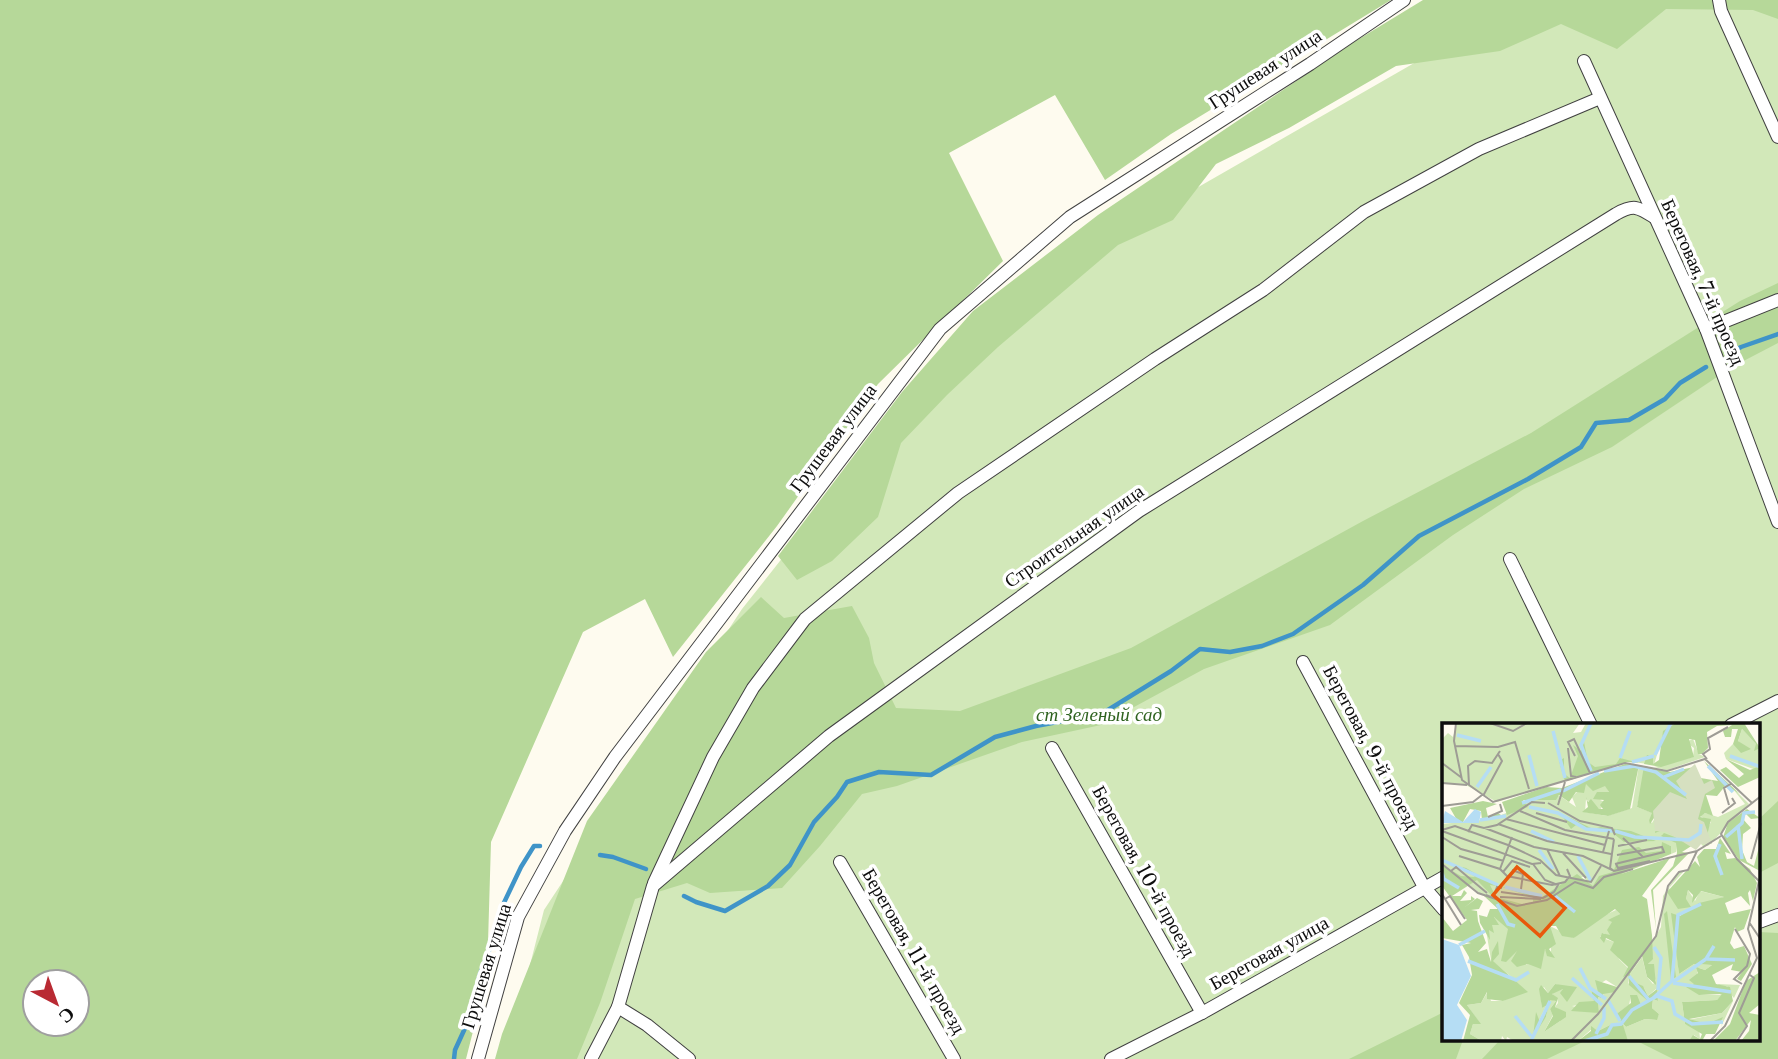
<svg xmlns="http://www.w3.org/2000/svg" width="1778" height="1059" viewBox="0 0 1778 1059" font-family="'Libre Baskerville',serif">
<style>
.green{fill:#d2e8b9;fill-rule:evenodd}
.forest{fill:#b6d899;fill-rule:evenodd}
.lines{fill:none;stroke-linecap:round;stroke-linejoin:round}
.stream{stroke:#3f94c8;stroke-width:4.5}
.street-casing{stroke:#414141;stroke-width:14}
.street{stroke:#fff;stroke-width:12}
.labels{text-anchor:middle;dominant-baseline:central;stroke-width:7;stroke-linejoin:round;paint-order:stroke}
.street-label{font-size:19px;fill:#0e0e0e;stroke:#fff}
.park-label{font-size:19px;font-style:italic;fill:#2f6320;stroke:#fff}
.inset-river{fill:none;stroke:#b5ddf4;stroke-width:3.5}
.inset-road{fill:none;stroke:#9e9c95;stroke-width:2}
.view{fill:#e8590c;fill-opacity:0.15;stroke:#e8590c;stroke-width:3.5}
.inset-edge{fill:none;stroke:#0e0e0e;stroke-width:3.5}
</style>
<rect width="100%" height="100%" fill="#fefbef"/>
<path class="green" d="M1524 0H1778V1059H506L544 910 742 609 948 348 1066 263ZM1444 725H1759V1040H1444Z"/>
<g class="forest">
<path d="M0 0H1391L1171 134 1105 180 1055 95 949 153 1003 261 878 384 777 526 673 657 645 599 583 632 491 842 487 976 466 1059H0ZM35 982H77V1024H35Z"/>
<path d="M1423 0H1778V19L1753 10 1666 9 1617 49 1561 24 1500 51 1396 66 1289 128 1216 164 1173 220 1118 245 998 347 947 395 901 443 878 517 832 561 797 580 778 556 902 392 973 311 1098 215 1354 42Z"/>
<path d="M1778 283V343L1732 367 1612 447 1524 489 1453 535 1330 625 1204 669 1101 725 1022 742 897 786 862 794 820 846 782 888 710 893 687 883 635 899 600 1003 577 1059H495L502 1034 587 821 706 652 761 597 784 618 852 606 869 638 874 663 896 708 960 711 1131 648 1363 521 1531 433 1740 301Z"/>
<path d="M1778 801V863L1759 873V819Z"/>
<path d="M1759 932 1778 933V1059H1673L1635 1040H1759Z"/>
<path d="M1444 1012V1040H1463L1456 1059H1349Z"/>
<path d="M1500 1040H1587L1547 1059H1482Z"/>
</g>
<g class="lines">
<g class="stream">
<path d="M1730 353 1741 347 1778 334"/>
<path d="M600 855 613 857 646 869"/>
<path d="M684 896 696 902 725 911 768 886 790 865 814 822 837 797 847 782 879 772 931 775 995 737 1036 726 1073 719 1095 718 1171 671 1200 649 1230 652 1262 646 1293 634 1363 585 1419 536 1528 479 1581 447 1596 423 1629 420 1665 399 1680 383 1706 367"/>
<path d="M454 1059 455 1050 466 1026 480 974 495 935 501 909 521 867 534 846H540"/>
</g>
<defs>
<g id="street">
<path d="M1719 0 1721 11 1778 137"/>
<path d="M1584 61 1706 329 1778 522"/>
<path d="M1706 329 1778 300"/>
<path d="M1510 559 1591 725"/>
<path d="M1303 662 1424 887 1444 910"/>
<path d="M1731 725 1778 701"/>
<path d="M1052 748 1202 1013"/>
<path d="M840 862 954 1059"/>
<path d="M654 883 713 757 753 688 805 619 958 493 1155 359 1263 290 1364 212 1479 149 1600 98"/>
<path d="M1759 922 1778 915"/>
<path d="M618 1007 647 1025 689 1059"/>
<path d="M478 1059 518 917 565 831 615 757 940 329 1070 217 1310 64 1404 0"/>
<path d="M591 1059 618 1007 653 886 829 736 1139 511 1616 214C1634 204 1638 207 1654 217"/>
<path d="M1111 1059 1202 1013 1444 877"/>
</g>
</defs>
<use href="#street" class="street-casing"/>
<use href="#street" class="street"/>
</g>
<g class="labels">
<g class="street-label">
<text transform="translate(1265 69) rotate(-33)">Грушевая улица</text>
<text transform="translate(1703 282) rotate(66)">Береговая, 7-й проезд</text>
<text transform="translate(833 438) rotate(-53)">Грушевая улица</text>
<text transform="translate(1074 536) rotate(-35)">Строительная улица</text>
<text transform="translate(1371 747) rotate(62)">Береговая, 9-й проезд</text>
<text transform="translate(1144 871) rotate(61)">Береговая, 10-й проезд</text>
<text transform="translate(914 951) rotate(60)">Береговая, 11-й проезд</text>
<text transform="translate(1269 953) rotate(-29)">Береговая улица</text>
<text transform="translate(486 966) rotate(-73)">Грушевая улица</text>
</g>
<g class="park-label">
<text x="1099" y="714">ст Зеленый сад</text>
</g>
</g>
<g transform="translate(1442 723)">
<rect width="318" height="318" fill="#fefbef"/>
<path d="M15 0H138L131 10 139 9 144 0H234L222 8 212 42 185 38 55 79 22 61 0 60V16L6 10 11 14ZM300 6 318 25V43L314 47 284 36 282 30 291 21 305 26 296 18ZM251 16 257 31 263 34 225 47 212 44 251 34 252 25 244 19ZM197 42 202 43V53L195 84 211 90 207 97 210 100 213 95 239 117 220 111 235 120 234 129 229 131V123L220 120 222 134 174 148 153 163H147L142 154H131L105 177 76 182 40 172 0 140V101L49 96 77 85 88 74 118 73 134 84 130 74 144 60 164 63 167 69 158 77 163 79 158 87 144 76 143 89 165 93 190 85ZM287 61 307 81 266 123H261L257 119 269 99 258 93 263 90 276 94 303 81ZM242 148 227 165 235 180 244 176 246 167 253 178 258 168 282 174 231 194 237 251 252 241 270 242 263 247 257 245 252 261 245 262 259 272H278L286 263H277L276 261 298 262 292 275 285 267 275 277 240 279 243 301 257 306 258 316 252 312 247 318H186L179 303 172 300 156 308 151 305 136 318H72L65 314 64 318 60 313 59 318H40L28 311 31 301 37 299 25 282 39 280 46 268 49 278H61L74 271 72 256 49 237 44 207 54 193 81 210 84 242 102 231 101 226 109 229 108 203 132 215 150 198 174 187 178 191 167 198H171L168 213 161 210 158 214 172 219 177 236 186 245V260L207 278 199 282 189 272 187 282 173 292 184 304 203 296 214 297 217 291 210 285 211 276 216 278 214 266 206 273 202 265 189 258 188 251 200 234 205 254 211 261 214 258 206 241 211 235 208 223 219 204 221 173 236 150ZM164 257 175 264 161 270 162 276 156 274 157 290 130 283 155 279 149 268 156 269V262ZM113 261 132 267 129 271 122 266 111 267 110 275H115L116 280 113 284 120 288 118 298 102 309 111 292 108 286 114 278 108 276 104 294 91 310 105 281 100 285 98 268 102 264 106 270ZM291 278 279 304 281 297 265 301 246 297 280 290Z" fill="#d2e8b9" fill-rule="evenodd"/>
<path d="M234 0H302L318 25 312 28 314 21 300 6 296 18 309 26 299 30 291 21 296 6H290L289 14H283L281 8 290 2 275 3 265 9 266 25 260 31H256L253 17 247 16 252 34 219 44 202 41 205 32 211 34V41L217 37 221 8ZM142 19 146 39 153 44 174 41 178 35 197 40 185 39 125 58 122 56 117 38 122 35V51L128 55 136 33 131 22 139 28ZM284 36 308 47 318 43V54L296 64 278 47 284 44 297 55 302 51ZM262 38 298 71 284 62 275 73 264 72 271 93 263 90 258 94 269 96 265 113 240 129 247 130 211 167 214 206 209 167 231 143 235 130 234 120 219 113 222 110 238 116 227 110 230 103 213 110 215 99 212 95 208 101 207 97 210 90 195 84 202 43 228 49 252 44 253 54 276 58ZM183 41 197 42 188 86 166 93 140 89 146 84 144 74 146 79 149 76 157 86H161L158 82 162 77 151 76 155 69H167L163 63 151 68 144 61 142 70 134 69 127 79 117 72 114 77H81L86 84 65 92 60 79 104 64 120 65ZM41 78 55 81 44 85 46 94 56 90 62 94 40 97 39 88 28 86 21 99H16L8 85ZM305 86 318 95 309 96 304 91 300 95 309 105 301 111 300 127 305 139 312 143 318 120V148L297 137 281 114 286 100ZM118 90 151 106 159 104 189 108 214 118 182 119 167 107H145L134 102 129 106ZM278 115 289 131 283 129 285 136 293 135 308 146 315 160 311 178 308 167 306 170 308 183 299 173 283 180 287 191 309 186 302 206 295 209 293 204 288 220 292 226 302 223 310 241 299 258 295 256 300 249 289 247 291 241 270 252 274 261 288 264 291 278 280 290 247 296 265 301 281 294 273 311H264L260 318H247L251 312 258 316 260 311 243 301 240 279 275 277 280 271 257 272 244 264 252 261 247 257 256 250 254 244 263 247 270 242 252 241 237 251 229 190 238 193 257 180 282 174 259 168 250 180 251 172 246 167 244 176 249 184 236 186 225 169 253 138 258 144 255 134 262 126H274ZM220 119 229 123V131L179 151 228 135 200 173 205 176 210 212 211 236 206 241H212L214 262 205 254 200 233 188 251 189 258 201 263 206 273 215 266 216 278 211 276 210 285 217 291 215 297 203 296 184 304 173 292 189 280 188 272H195L199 282 206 278 187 262 186 252 181 254 186 244 168 227 172 219 164 215 162 220 158 215 160 210 168 212 165 207 170 199 166 197 178 191 173 186 132 215 120 213 114 203H108L114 221 107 226 113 235 105 233 103 226 99 246 86 241 75 244 69 238 75 228 64 239 59 238 66 206 52 194 57 202H50L52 210 47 207 48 217 38 200 37 192 45 194 48 186H56L42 173H50L35 157 10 173H19L22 167 25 170 18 178 29 177V173L33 176 23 184 35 175 41 178 37 186 29 187 35 188 36 198 44 220 36 229 45 226 49 239 50 229 56 218 57 231 51 238 86 269 61 278 45 276V269L39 280 25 282 39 301H31L28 311 40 318H21L28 292 17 280 30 252 27 234 20 222 29 220 0 215V194L11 208 25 197 0 163V142L19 153 33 154 20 144 24 145 55 163 48 162 54 174 80 181 91 179V174L56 163 100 174 135 151 151 163 157 153 171 149 180 127 197 124 204 130 219 128ZM225 188 234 254 229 257 222 191ZM318 249V281L307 290 318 292V318H299L307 308 309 297 293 318H271L288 301 304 258ZM153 257 175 264 173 269 161 271 162 276 156 274 157 290 129 288 137 279 152 278 149 267 156 269ZM113 261 135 264 125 279 118 270 121 266 110 271 116 275 113 284 124 289V294L102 309 111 293 108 286 114 278 108 277 104 294 91 314 94 289 98 299 105 282 100 285 97 266 99 262 106 270ZM172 300 181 302 186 318H136L149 308V303L156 308Z" fill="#b6d899"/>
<path d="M253 41 262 61 270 57 273 65 263 71 256 96 262 99 270 121H259L254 127 225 109 213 108 211 88 228 69 245 76 234 58Z" fill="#d6e0c0"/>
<path d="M33 86 39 89 37 100H0L3 88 21 99ZM0 216 17 222 29 253 15 282 25 297 19 318H0Z" fill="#b5ddf4"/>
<path class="inset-river" d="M149 0 139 22 149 48M111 8 123 55M15 12 39 18M87 32 95 63M213 32 229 0M288 33 319 44M178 35 188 8M190 39 212 33M266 43 291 69M162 48 192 43 214 49 244 72M222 54 242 46M35 64 49 44M121 68 157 50M80 80 119 67M87 84 116 90 144 106 171 108M38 97 64 93M296 102 300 136M89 108 112 119M173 108 193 114 247 117 258 110 259 101M284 114 300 100 302 90 313 89M278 121 273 133 280 152M97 127 111 146M136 133 149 158M0 137 56 162M0 150 2 156 17 165M63 164 100 173M113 173 133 189M55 181 66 201 73 203M17 222 43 208M212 224 219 235 216 267M265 236 293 237M26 238 74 257 87 249M138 245 148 265 164 276M187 253 207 277M130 255 160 282M231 259 264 236 272 223M231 260 289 269M210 276 230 258 236 192 259 181M166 277 178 298M73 293 89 313M154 311 162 295V284M89 318 108 278M143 318 165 311 170 302 179 301 190 287 215 273 230 278 233 291 250 301 281 299"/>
<path class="inset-road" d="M14 0 12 18 20 57 51 79 183 40 225 48 263 36 310 80M48 0 71 8 85 0M13 23 56 24 73 19 87 66M126 25 129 53 134 54M133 33 126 19 132 16 148 50M265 36 261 31 268 26 266 15 286 4M0 40 20 55M0 60 25 62M27 62 26 43 33 38 50 40 58 28M41 73 60 38 56 31M106 80 138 98 170 105 173 112M116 82 123 59M287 82 282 65 290 60M0 83 31 79 40 72M78 88 123 107 172 116M94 90 125 99M280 90 293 80 290 75M46 94 60 88 58 81M64 96 163 122M56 101 105 118 169 131M43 105 92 124 141 133 172 148 255 128M0 107 13 103 66 122 98 137 114 152 149 159 159 143M0 108 90 141 99 140M26 109 30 102 42 105 55 102 90 79 103 80M0 114 19 126 62 138M181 115 201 134M176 123 205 117M105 126 118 153M161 129 167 108M121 130 144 155M17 133 58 146 65 153 110 162 123 159 128 153 125 146M309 136 319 100M0 141 36 170 75 183 105 177 133 159 151 165 162 154 191 146M91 141 103 157 116 162 112 169M173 141 222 129 220 124 175 132M174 141 176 145 208 138M58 146 70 114M70 147 81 151 79 166M9 148 14 144 45 170M172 148 168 145 172 116M61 149 70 138 88 144M59 169 101 175 112 169M0 171 19 202M44 172 51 175 55 164 60 165M58 174 99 176M3 176 8 173 23 196M307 199 319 217M293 206 308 231 305 243 292 256 300 261M129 318 156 291 214 213 226 163 237 149 246 147 255 128 279 113M268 318 283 303 315 235 306 206 317 158 295 136 279 111 286 99 319 73M295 318 305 303 297 290 312 255 308 252"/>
<path class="view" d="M75 144 123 185 98 213 51 172Z"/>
<rect width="318" height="318" class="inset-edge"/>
</g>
<g transform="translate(56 1003) rotate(139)"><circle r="33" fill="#ffffff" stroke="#9f9f9f" stroke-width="2"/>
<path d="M0-5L12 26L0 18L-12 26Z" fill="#b92a33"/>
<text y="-10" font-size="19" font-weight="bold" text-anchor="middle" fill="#0e0e0e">С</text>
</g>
</svg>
